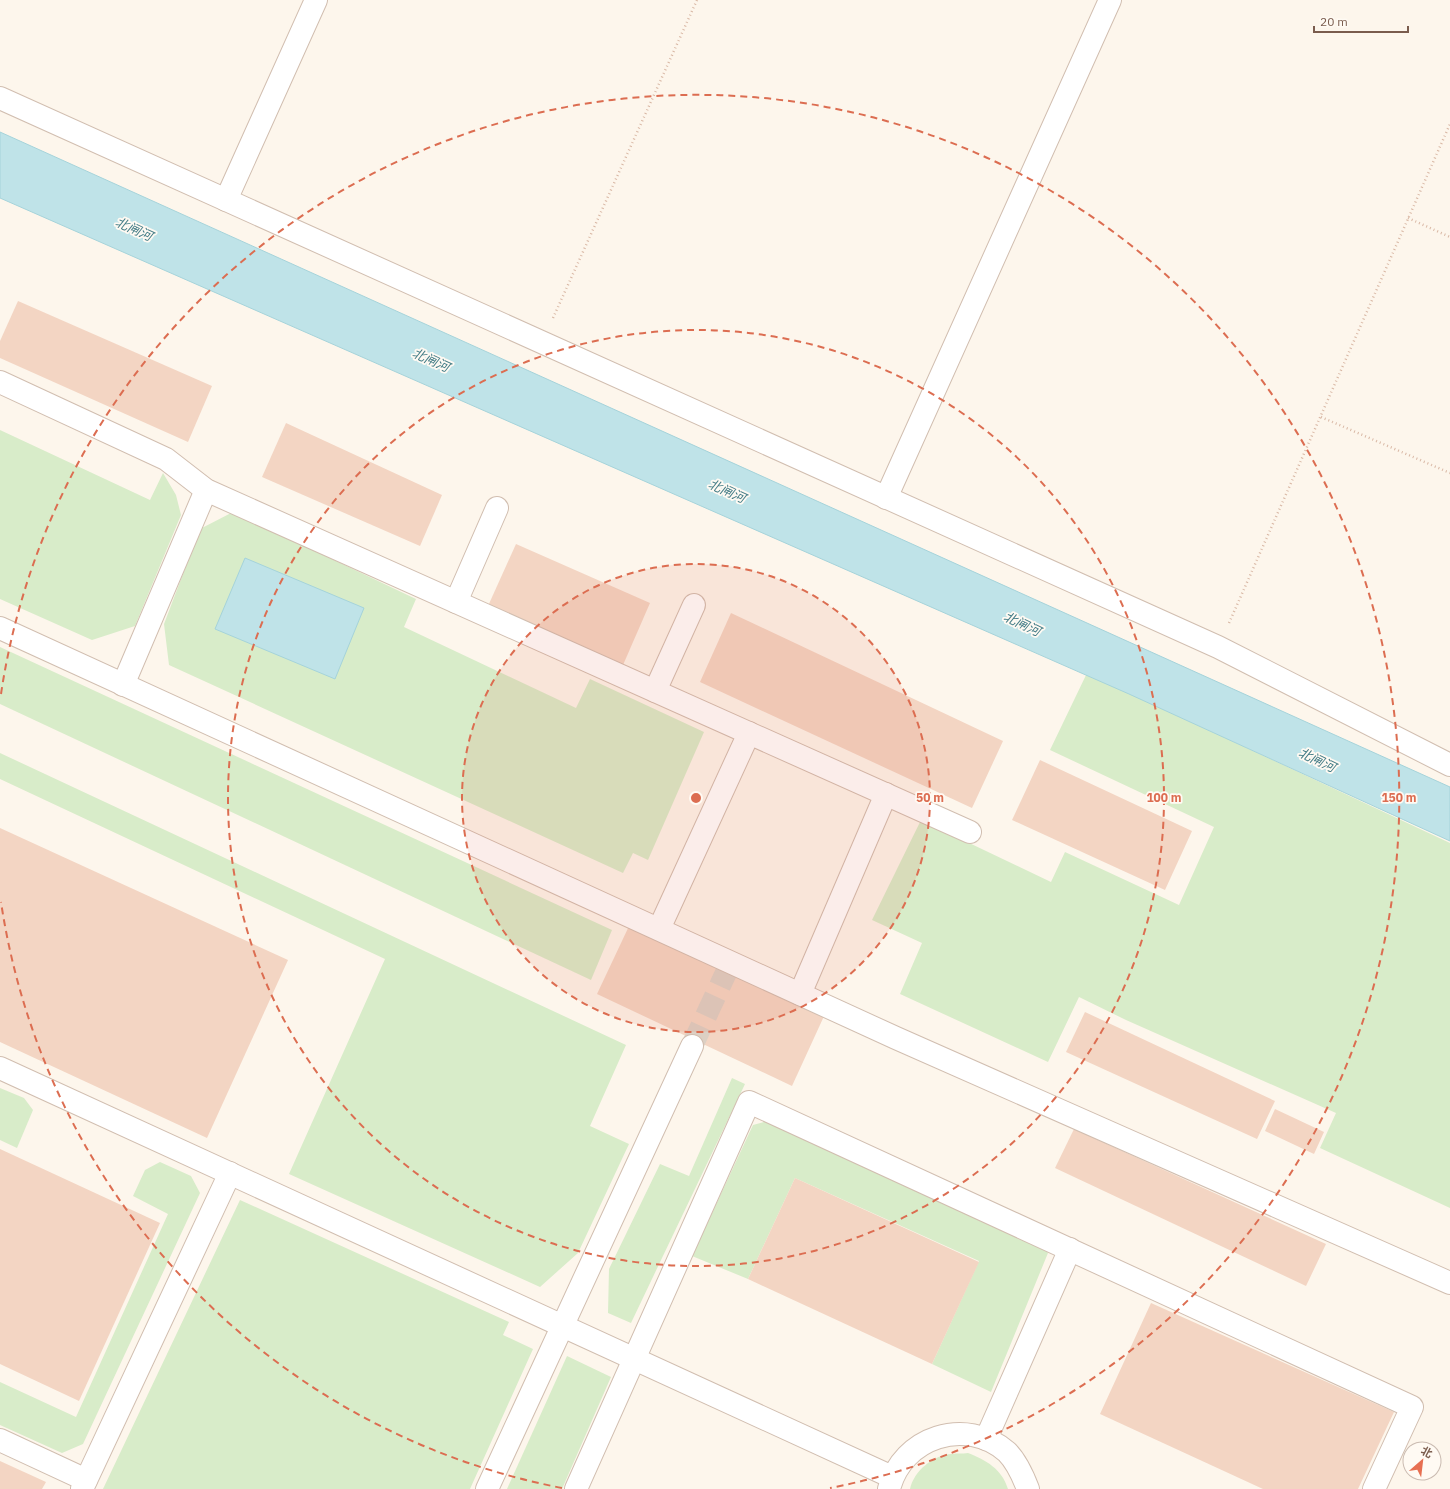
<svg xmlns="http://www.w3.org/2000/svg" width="1450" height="1489" viewBox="0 0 1450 1489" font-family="'IBM Plex Sans','Noto Sans SC',sans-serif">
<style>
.green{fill:#d8ecc9}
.water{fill:#bfe3e8;stroke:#a5d3da}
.building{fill:#f3d5c3}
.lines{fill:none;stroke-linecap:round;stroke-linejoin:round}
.minor-tunnel{stroke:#dcd0c4;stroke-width:22;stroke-dasharray:22 11;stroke-linecap:butt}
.minor-casing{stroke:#d1beb0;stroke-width:24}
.path{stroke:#d9b8a5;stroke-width:2.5;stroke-dasharray:1 3;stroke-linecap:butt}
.minor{stroke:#fff;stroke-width:22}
.ring{fill:none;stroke:#dc6d51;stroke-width:2;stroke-dasharray:7 5}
.labels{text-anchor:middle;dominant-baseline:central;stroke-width:3.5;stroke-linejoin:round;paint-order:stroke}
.water-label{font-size:13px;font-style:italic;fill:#437c86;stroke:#fffaf3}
.centre{fill:#dc6d51;stroke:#fffaf3;stroke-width:2}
.ring-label{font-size:12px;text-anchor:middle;font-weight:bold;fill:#dc6d51;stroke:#fffaf3;stroke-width:3.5;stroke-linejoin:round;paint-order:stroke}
</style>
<rect width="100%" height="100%" fill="#fdf6ec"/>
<g class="green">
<path d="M0 430 150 500 163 473 176 495 181 515 135 626 92 640 0 599Z"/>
<path d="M233 512 416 599 404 627 576 708 590 679 704 732 648 860 633 853 623 873 169 665 164 624 200 529Z"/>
<path d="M0 647 612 930 591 980 0 704Z"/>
<path d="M1087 673 1450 843V1208L1320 1148 1336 1113 1126 1020 1079 997 1048 1062 900 994 922 943 872 920 921 820 1051 882 1065 852 1179 905 1214 827 1050 750Z"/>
<path d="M0 753 626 1045 590 1126 629 1144 578 1253 540 1287 289 1174 385 959 0 779Z"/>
<path d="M732 1078 745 1084 631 1323 608 1313 609 1269 660 1164 689 1176Z"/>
<path d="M0 1088 24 1098 33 1110 17 1148 0 1140Z"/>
<path d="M768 1121 1041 1243 1048 1253 991 1392 932 1364 979 1261 795 1178 748 1279 692 1256 753 1125Z"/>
<path d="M160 1162 191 1176 200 1193 83 1444 62 1453 0 1425V1382L76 1417 168 1214 133 1196 145 1170Z"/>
<path d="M240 1200 509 1322 503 1335 533 1349 470 1489H103Z"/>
<path d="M567 1356 611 1377 562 1489H507Z"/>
<path d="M968 1453C986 1460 1002 1469 1008 1489H910C914 1471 933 1455 952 1454 957 1453 962 1454 968 1453Z"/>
</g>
<g class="water">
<path d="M0 132 1450 787V841L1129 694 0 198Z"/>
<path d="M245 558 364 608 335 679 215 629Z"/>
</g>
<g class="building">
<path d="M18 301 212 386 188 442 0 358V341Z"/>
<path d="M286 423 442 495 420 546 262 477Z"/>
<path d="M516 544 650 603 623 665 488 606Z"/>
<path d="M731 613 1003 741 972 808 700 682Z"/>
<path d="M1040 760 1192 831 1165 890 1012 820Z"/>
<path d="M0 828 288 960 207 1138 0 1042Z"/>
<path d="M630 924 825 1014 792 1086 597 994Z"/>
<path d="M1085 1012 1275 1101 1257 1139 1066 1052Z"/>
<path d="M1275 1109 1324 1132 1314 1154 1265 1131Z"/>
<path d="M1074 1129 1326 1244 1306 1286 1055 1168Z"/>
<path d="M0 1149 160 1223 79 1401 0 1364Z"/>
<path d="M795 1178 979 1262 932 1364 748 1279Z"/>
<path d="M1151 1303 1394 1412 1358 1489H1263L1100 1414Z"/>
<path d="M0 1461 46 1482 42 1489H0Z"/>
</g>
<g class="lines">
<path class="minor-tunnel" d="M692 1046 731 962"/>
<defs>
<g id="minor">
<path d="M0 98 1218 647 1450 765"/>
<path d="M226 200 316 0"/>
<path d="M0 382 166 459 206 490 970 832"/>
<path d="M886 498 1110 0"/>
<path d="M456 602 497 508"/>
<path d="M0 628 896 1038 1450 1283"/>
<path d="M123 685 206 490"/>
<path d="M655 691 694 605"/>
<path d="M659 929 749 733"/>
<path d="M800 994 886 794"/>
<path d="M0 1068 892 1477"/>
<path d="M986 1439 1070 1249"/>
<path d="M0 1440 86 1480"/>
<path d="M82 1489 230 1173"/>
<path d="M487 1489 692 1046"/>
<path d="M576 1489 749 1102 1412 1407 1374 1489"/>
<path d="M889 1489C902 1437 966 1416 1007 1452 1017 1462 1023 1476 1028 1489"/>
</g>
</defs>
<use href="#minor" class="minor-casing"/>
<g class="path">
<path d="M1408 218 1450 237"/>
<path d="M553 318 697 0"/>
<path d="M1321 417 1450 473"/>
<path d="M1229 623 1450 124"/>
</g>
<use href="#minor" class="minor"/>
</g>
<circle cx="696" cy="798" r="234" fill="#dc6d51" fill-opacity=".12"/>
<g class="ring">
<circle cx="696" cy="798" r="234"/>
<circle cx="696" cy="798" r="468"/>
<path d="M562 1488A703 703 0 0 1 1 902M1 694A703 703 0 1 1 830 1488"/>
</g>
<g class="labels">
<g class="water-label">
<text transform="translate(134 229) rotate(24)">北闸河</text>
<text transform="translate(431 360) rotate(24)">北闸河</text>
<text transform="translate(727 491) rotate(24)">北闸河</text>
<text transform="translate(1022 624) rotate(25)">北闸河</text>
<text transform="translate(1317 760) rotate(25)">北闸河</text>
</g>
</g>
<circle cx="696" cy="798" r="6" class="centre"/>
<g class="ring-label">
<text x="930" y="802">50 m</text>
<text x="1164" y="802">100 m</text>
<text x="1399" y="802">150 m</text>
</g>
<g transform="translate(1422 1461) rotate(28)"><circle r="19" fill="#fffaf3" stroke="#cabbb1"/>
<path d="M0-3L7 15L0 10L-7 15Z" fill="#e76f51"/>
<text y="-6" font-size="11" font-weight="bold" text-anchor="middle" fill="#7a5c4d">北</text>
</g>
<path d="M1314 26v6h94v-6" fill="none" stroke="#7a5c4d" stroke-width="2"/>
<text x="1320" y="26" font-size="12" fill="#7a5c4d" stroke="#fffaf3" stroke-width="3" paint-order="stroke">20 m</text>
</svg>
